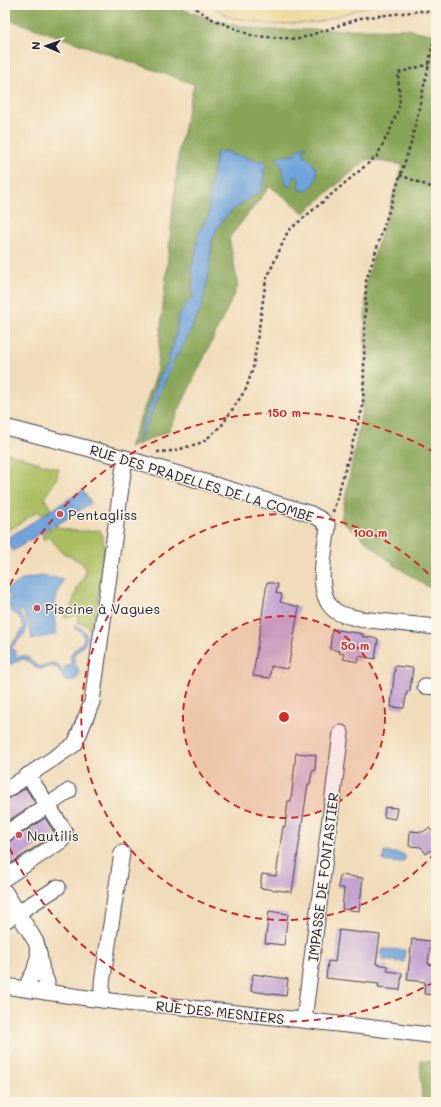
<svg xmlns="http://www.w3.org/2000/svg" width="441" height="1107" viewBox="0 0 441 1107" font-family="Mali,sans-serif">
<style>
.green{fill:#aabd61;stroke:#66704e}
.forest{fill:#87a457;stroke:#546349}
.sand{fill:#eeda9e;stroke:#887e6c}
.water{fill:#6ea3db;stroke:#48628b}
.building{fill:#c3a3d0}
.lines{fill:none;stroke-linecap:round;stroke-linejoin:round}
.minor-casing{stroke:#413e4e;stroke-width:17}
.path{stroke:#413e4e;stroke-width:2.5;stroke-dasharray:3 3;stroke-linecap:butt}
.minor{stroke:#fff;stroke-width:15}
.ring{fill:none;stroke:#d62828;stroke-width:2;stroke-dasharray:7 5}
.poi-dot{fill:#d1495b;stroke:#fcf5e5;stroke-width:1.5}
.labels{text-anchor:middle;dominant-baseline:central;stroke-width:3;stroke-linejoin:round;paint-order:stroke}
.street-label{font-size:14px;fill:#22223b;stroke:#fcf5e5}
.poi-label{font-size:14px;fill:#22223b;stroke:#fcf5e5;text-anchor:start}
.centre{fill:#d62828;stroke:#fcf5e5;stroke-width:2}
.ring-label{font-size:12px;text-anchor:middle;font-weight:bold;fill:#d62828;stroke:#fcf5e5;stroke-width:3;stroke-linejoin:round;paint-order:stroke}
</style>
<rect width="100%" height="100%" fill="#fcf5e5"/>
<filter id="ink" filterUnits="userSpaceOnUse"><feTurbulence type="fractalNoise" baseFrequency=".025" numOctaves="2"/><feDisplacementMap in="SourceGraphic" scale="8" xChannelSelector="R" yChannelSelector="G"/><feConvolveMatrix kernelMatrix="1 2 1 2 8 2 1 2 1" color-interpolation-filters="sRGB"/></filter>
<filter id="wash" filterUnits="userSpaceOnUse"><feTurbulence type="fractalNoise" baseFrequency=".012" numOctaves="4" result="noise"/><feDisplacementMap in="SourceGraphic" scale="16" xChannelSelector="R" yChannelSelector="G"/><feGaussianBlur stdDeviation="0.9" result="paint"/><feColorMatrix in="noise" values="0 0 0 0 0 0 0 0 0 0 0 0 0 0 0 0 0 1.4 0 .05"/><feComposite in="paint" operator="in"/></filter>
<g filter="url(#wash)">
<rect width="100%" height="100%" fill="#f0dcba"/>
<g class="green">
<path d="M5 452 59 469 56 480 44 498 51 509 41 515 38 511 5 533Z"/>
<path d="M56 526C70 533 85 531 100 530L105 548 95 622 93 628 89 629 85 625 79 623 77 615 65 618 64 615 70 609 78 587 84 577 85 568 82 563 62 552 49 537 44 540 42 534Z"/>
</g>
<g class="forest">
<path d="M5 5H171L212 20 263 30 407 29 436 35V592L397 567 341 520 363 406 366 281 403 165 367 159 304 213 270 186 229 238 238 286 169 431 129 448 156 376 179 149 194 84 5 18Z"/>
<path d="M420 1060 436 1062V1102H422Z"/>
</g>
<path class="sand" d="M211 5H371L319 22 272 25 230 17Z"/>
<g class="water">
<path d="M307 146 305 149 303 150C305 160 311 159 315 167 320 177 314 187 305 191L298 188 300 180 297 177H293L290 187 287 186 280 162 276 159C281 154 287 157 292 155 299 151 298 147 307 146Z"/>
<path d="M227 151 232 155 242 156 255 161H259L263 160 267 166 263 170 265 178 262 189 259 192 230 212 218 226 212 241 209 272 201 309 184 344 175 358 139 442 137 441 158 381 163 370 169 361V357L176 334 178 317 181 312 186 307 188 300 193 297V292L192 288 193 279 191 269 195 256 199 232 209 214V198L215 164V157L217 152Z"/>
<path d="M83 490 91 503 55 526 53 525 13 551 6 539Z"/>
<path d="M43 576 63 579C54 603 52 609 57 634L32 640 29 624 22 610 19 612 26 622 27 628 25 633 11 648 16 652V658C30 651 29 662 38 666 47 669 52 655 63 671L66 666H72C64 646 90 648 82 632L74 628 75 626C84 627 91 637 84 645 81 649 77 651 74 654 72 662 79 666 79 674 76 681 71 683 64 680L58 668 52 666C48 666 44 669 40 669 32 668 30 660 23 659L11 664 5 662V647C7 646 9 646 11 644 14 643 23 629 24 626L17 614H14L10 610 9 603 7 600 9 598 13 600 5 590 24 579Z"/>
<path d="M384 852 403 854 405 856V859L402 863 383 861Z"/>
<path d="M383 949 405 950 404 962 382 960 380 953 383 951Z"/>
</g>
<g id="blocks">
<g class="building">
<path d="M267 582 278 584 276 593 282 594 280 602 299 607 288 669 271 666 270 678 253 676Z"/>
<path d="M332 629 363 634 362 636 378 639 375 659 359 656 358 662 343 659 344 654 339 653 340 651 330 649Z"/>
<path d="M395 666 413 668 410 691H407L404 708 391 707Z"/>
<path d="M296 753 316 755 315 771H312L310 784H308L292 892 260 888 262 874 276 876 283 826 285 827 288 801H291Z"/>
<path d="M26 788 35 803 5 823V800L10 798Z"/>
<path d="M385 807 397 808 395 819 384 817Z"/>
<path d="M45 818 55 834 5 867V843L10 841Z"/>
<path d="M429 828 436 836V846L426 854 421 847 409 846 410 831 423 832Z"/>
<path d="M340 875 363 878 359 911 342 909 344 888H338Z"/>
<path d="M269 911 288 914 284 945 265 943Z"/>
<path d="M339 930 380 935 376 964 388 966 387 971 402 973 400 990 378 988 379 984 326 978 328 961 335 962Z"/>
<path d="M412 939 431 941 428 964 436 965V995L424 994 425 982 407 980Z"/>
<path d="M253 974 288 979 286 996 251 991Z"/>
</g>
</g>
</g>
<g filter="url(#ink)">
<use href="#blocks" fill-opacity="0" stroke="#413e4e" stroke-width="1"/>
<g class="lines">
<defs>
<g id="minor">
<path d="M5 427 125 458 311 514 322 520 328 527C325 551 312 599 339 613 346 616 353 617 360 619L436 627"/>
<path d="M425 686 436 687"/>
<path d="M5 791 75 744 92 702 125 458"/>
<path d="M5 834 69 791"/>
<path d="M5 878 61 841 65 836V832L28 775"/>
<path d="M5 892 36 942 39 954"/>
<path d="M5 921 58 887"/>
<path d="M5 986 87 998 135 1004 164 1005 374 1028 436 1036"/>
<path d="M27 989 29 981 34 972 39 954 42 971 47 982 46 992"/>
<path d="M102 1000V983L122 853"/>
<path d="M304 1020 341 733"/>
</g>
</defs>
<use href="#minor" class="minor-casing"/>
<g class="path">
<path d="M191 5 210 18 253 36 299 39 361 18 420 11 436 12"/>
<path d="M400 175 436 189"/>
<path d="M157 452 174 451 203 442 222 425 246 389 253 368 266 280 288 231 377 156 391 128 400 104 398 73 429 64"/>
<path d="M333 512 363 406 366 281 411 143 429 64 436 22"/>
</g>
<use href="#minor" class="minor"/>
</g>
</g>
<circle cx="284" cy="717" r="101" fill="#d62828" fill-opacity=".12"/>
<g class="ring">
<circle cx="284" cy="717" r="101"/>
<path d="M435 853A203 203 0 1 1 435 581"/>
<path d="M434 982A304 304 0 0 1 5 838M5 596A304 304 0 0 1 434 452"/>
</g>
<g class="poi-dot">
<circle cx="60" cy="514" r="4"/>
<circle cx="37" cy="608" r="4"/>
<circle cx="19" cy="835" r="4"/>
</g>
<g class="labels">
<g class="street-label">
<text transform="translate(202 483) rotate(17)">RUE DES PRADELLES DE LA COMBE</text>
<text transform="translate(323 877) rotate(-83)">IMPASSE DE FONTASTIER</text>
<text transform="translate(220 1012) rotate(6)">RUE DES MESNIERS</text>
</g>
<g class="poi-label">
<text x="68" y="514">Pentagliss</text>
<text x="45" y="608">Piscine à Vagues</text>
<text x="27" y="835">Nautilis</text>
</g>
</g>
<circle cx="284" cy="717" r="6" class="centre"/>
<g class="ring-label">
<text x="284" y="417">150 m</text>
<text x="370" y="537">100 m</text>
<text x="355" y="650">50 m</text>
</g>
<rect width="441" height="1107" fill="none" stroke="#fcf5e5" stroke-width="20"/>
<g transform="translate(46 46) rotate(272)" stroke="#fcf5e5" stroke-width="3" paint-order="stroke">
<path d="M0-3L7 15L0 10L-7 15Z" fill="#22223b"/>
<text y="-6" font-size="11" font-weight="bold" text-anchor="middle" fill="#22223b">N</text>
</g>
</svg>
